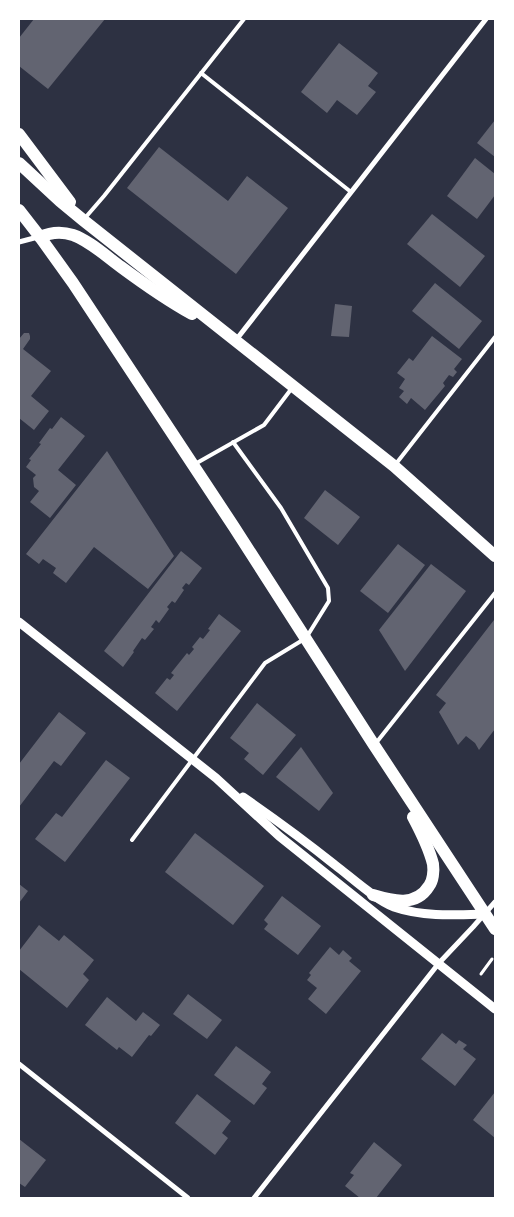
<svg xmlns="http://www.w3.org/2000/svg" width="514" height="1217" viewBox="0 0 514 1217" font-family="'Public Sans',sans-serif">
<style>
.building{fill:#626471}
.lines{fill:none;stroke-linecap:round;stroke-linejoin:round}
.path{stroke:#fff;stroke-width:3}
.service{stroke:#fff;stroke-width:4}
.minor{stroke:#fff;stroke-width:5}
.tertiary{stroke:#fff;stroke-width:9}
.primary{stroke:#fff;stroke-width:12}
</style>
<rect width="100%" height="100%" fill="#2d3142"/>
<g class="building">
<path d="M34 19H105L48 89 19 66V38Z"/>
<path d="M339 43 378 73 368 86 376 92 357 115 337 100 327 113 301 92Z"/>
<path d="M495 120V157L477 143Z"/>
<path d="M159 147 228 201 247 176 288 208 236 274 127 188Z"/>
<path d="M475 158 495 174V195L477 219 447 196Z"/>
<path d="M432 214 485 256 460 287 407 244Z"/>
<path d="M435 283 482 321 459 349 412 311Z"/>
<path d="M335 304 352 306 349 337 331 336Z"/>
<path d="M24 333H29L30 336V339L23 349 51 371 31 396 49 411 34 430 19 418V339Z"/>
<path d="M432 336 462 359 454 369 457 372 453 377 449 375 443 383 445 386 425 410 411 398 407 404 399 397 404 391 399 388 405 379 397 373 409 358 413 361Z"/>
<path d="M61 417 85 436 58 470 76 485 50 518 30 502 39 491 34 487 33 478 36 475 26 467 31 460 29 459 41 444 39 443 50 428 52 429Z"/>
<path d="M107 451 174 556 148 589 94 547 66 583 53 573 56 568 43 559 39 564 26 554Z"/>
<path d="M325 490 360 517 338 545 304 518Z"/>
<path d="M398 544 425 565 388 613 360 591Z"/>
<path d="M181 551 202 568 189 585 186 583 182 588 184 590 175 603 172 601 167 607 169 609 159 623 156 620 151 627 154 629 145 640 142 638 133 651 134 652 123 667 104 651Z"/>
<path d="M431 564 466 591 405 671 379 630Z"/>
<path d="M219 614 241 631 177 711 155 693 167 678 170 680 174 675 171 673 187 653 189 655 194 649 192 647 200 637 203 639 210 630 208 629Z"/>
<path d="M494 620 495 621V729L479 750 475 743 466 736 458 745 439 712 446 703 436 695Z"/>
<path d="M257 703 296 735 263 775 244 759 249 753 230 738Z"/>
<path d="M59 712 86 733 61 766 54 761 19 807V764Z"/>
<path d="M301 747 333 793 319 811 276 777Z"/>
<path d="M106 760 130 778 65 862 35 839 56 813 62 817Z"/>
<path d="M195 833 264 886 233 925 165 872Z"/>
<path d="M19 884 28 891 19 903Z"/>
<path d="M282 896 321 926 298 955 264 929 268 924 264 920Z"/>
<path d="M39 925 59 941 64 935 94 960 83 974 89 980 67 1008 19 969V951Z"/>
<path d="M330 947 339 955 343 950 352 958 349 961 361 971 326 1014 308 999 317 988 307 980 311 975 309 973Z"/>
<path d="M188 994 222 1020 207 1039 173 1014Z"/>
<path d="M107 997 136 1021 143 1012 160 1025 151 1036 149 1035 132 1057 119 1047 117 1050 85 1025Z"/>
<path d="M442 1033 456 1044 459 1040 467 1045 463 1049 476 1059 455 1086 421 1059Z"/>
<path d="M236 1046 271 1072 262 1084 267 1088 254 1105 214 1075Z"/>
<path d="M495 1092V1138L473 1120Z"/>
<path d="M197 1094 231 1121 222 1133 228 1138 215 1155 175 1123Z"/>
<path d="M19 1139 46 1160 25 1187 19 1183Z"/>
<path d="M374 1142 402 1165 376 1198H360L345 1186 354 1175 350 1173Z"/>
</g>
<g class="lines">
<path class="path" d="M481 974 492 959"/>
<g class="service">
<path d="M201 73 351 192"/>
<path d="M85 218 104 196 244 19"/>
<path d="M195 464 264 425 292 388"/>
<path d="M395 465 495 337"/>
<path d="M376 743 495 593"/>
<path d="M132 840 265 663 306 638 329 601 328 588 281 508 233 442"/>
</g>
<g class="minor">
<path d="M19 242 38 237"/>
<path d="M236 340 486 19"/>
<path d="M19 1064 188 1198"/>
<path d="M254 1198 439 963 473 927 495 902"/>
</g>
<g class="tertiary">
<path d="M19 622 216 778 279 836 495 1009"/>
<path d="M243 797C275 819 305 841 335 865 351 877 377 901 394 907 423 917 455 915 485 914"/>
</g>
<g class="primary">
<path d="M19 134 70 202"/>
<path d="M19 163 60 201 83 220 394 466 495 556"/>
<path d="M19 210 40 237 73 283 234 527 374 745 495 929"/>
<path d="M40 237C51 232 61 231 73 235 90 241 107 257 121 267 144 284 167 300 192 314"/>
<path d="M373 895C393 901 416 907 429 886 433 881 434 871 433 864 429 848 421 832 413 817"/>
</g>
</g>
<rect width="514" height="1217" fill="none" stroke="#ffffff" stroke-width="40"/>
</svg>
